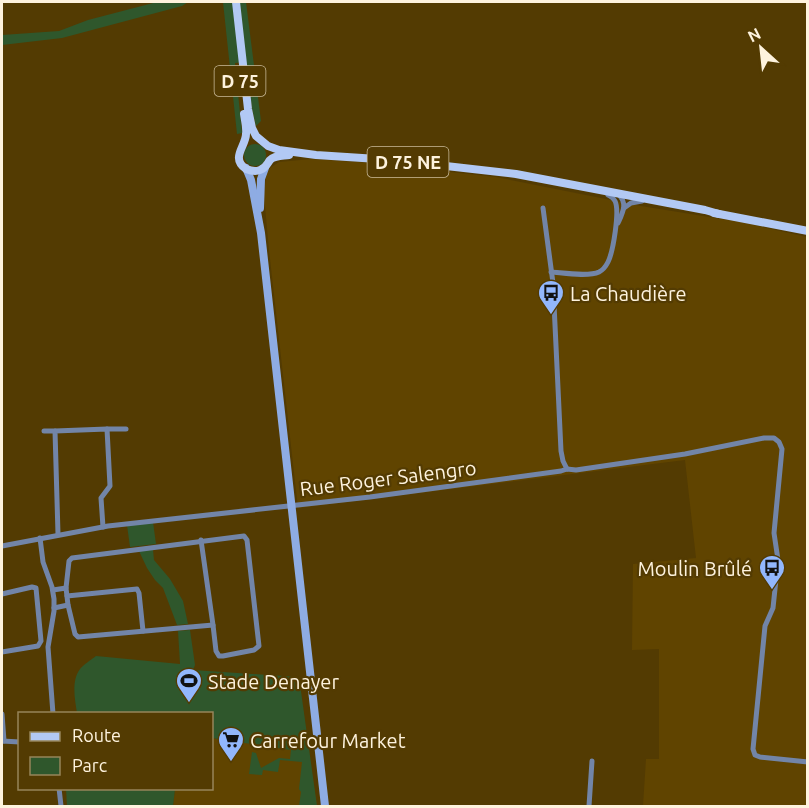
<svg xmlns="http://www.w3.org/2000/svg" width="809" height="808" viewBox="0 0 809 808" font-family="Ubuntu,sans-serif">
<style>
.built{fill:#604400}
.green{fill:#2f572c}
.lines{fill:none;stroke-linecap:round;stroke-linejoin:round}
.street{stroke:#7285a8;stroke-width:5}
.secondary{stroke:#8eace3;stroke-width:8}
.primary{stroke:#b2c9f4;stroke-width:8}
.labels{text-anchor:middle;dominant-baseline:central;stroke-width:4.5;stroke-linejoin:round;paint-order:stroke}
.shield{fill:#533b02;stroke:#cbbc9c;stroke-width:1.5}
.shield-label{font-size:18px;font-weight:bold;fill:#fef3de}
.poi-label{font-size:20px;fill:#fef3de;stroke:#533b02;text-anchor:start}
.street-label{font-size:20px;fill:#fef3de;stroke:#533b02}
</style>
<rect width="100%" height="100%" fill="#533b02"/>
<g class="built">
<path d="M311 159 358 162 496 177 641 206 740 222 807 237V806H643L646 759H659V649L632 650 633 564 696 558 685 460 298 508 269 250 264 195 266 176 270 168 279 162Z"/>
<path d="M212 738 279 747 309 754 317 806H173L175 789 212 788Z"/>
</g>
<g class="green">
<path d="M157 2H188L182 6 62 38 2 45V35L59 31 88 20Z"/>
<path d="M223 2H246L261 121 256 126 252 109 246 62 235 63 242 133 237 134Z"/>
<circle cx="255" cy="155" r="11"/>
<path d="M153 522 156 544 130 547 127 525Z"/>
<path d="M153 550 154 560 170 579 183 601 188 624 177 625 163 588 155 580 147 568 139 551Z"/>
<path d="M190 630 195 665 193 670 299 677 317 806H299L301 792 299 789 302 762 280 760 278 772 263 770 262 775 249 774 252 752 256 753 261 768 279 758 290 759 291 750 212 738V714L77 713C75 700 71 681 80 669 84 664 91 660 96 656L180 664 178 631Z"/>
<path d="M66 789V788L175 789 173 806H67Z"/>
</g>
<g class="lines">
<g class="street">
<path d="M543 208 553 283 561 451 563 461 567 469"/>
<path d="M624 208 631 203 642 201"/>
<path d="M618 223C623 212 628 203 618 194"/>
<path d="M551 272C564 273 588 277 599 272 603 270 606 266 608 262 613 252 620 211 615 201 613 197 612 197 608 195"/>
<path d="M107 429H126"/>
<path d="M44 431H55"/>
<path d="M58 534 55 431 107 429 110 486 101 498 103 527"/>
<path d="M40 538 43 562 52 587 54 599V611L48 647 53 714"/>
<path d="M201 540 213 625"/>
<path d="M2 546 108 526 370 497 561 471 567 469 576 470 685 454 764 438H774L779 442 782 449 774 533 778 560 773 608 765 626 753 749 755 755 760 757 808 762"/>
<path d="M66 588 69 561 72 558 244 536 247 540 259 646 254 650 223 656H219L216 651 213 625 78 637 75 634 68 605"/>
<path d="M53 590 66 588 68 605 54 608"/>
<path d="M2 594 32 587 36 588 41 641 38 646 2 652"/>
<path d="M67 596 137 589 139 593 143 631"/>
<path d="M2 714 4 741"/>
<path d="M2 741 20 742"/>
<path d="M59 788 61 806"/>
<path d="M589 806 592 761"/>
</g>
<g class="secondary">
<path d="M246 168 251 180 261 233 325 806"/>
<path d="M260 208 261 179 265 168"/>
</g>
<g class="primary">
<path d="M236 2 248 109 252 128 256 136 268 146 279 150 316 155 393 160 516 174 705 210 719 214"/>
<path d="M244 114C245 121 247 128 246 134 246 146 230 158 246 169 251 171 256 172 260 170 266 168 267 164 270 160 275 155 283 156 289 155"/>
<path d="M714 213 808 231"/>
</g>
</g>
<defs>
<symbol id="bus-pin" viewBox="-11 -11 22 30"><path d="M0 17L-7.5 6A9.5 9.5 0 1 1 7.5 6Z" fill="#92b7fd" stroke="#533b02"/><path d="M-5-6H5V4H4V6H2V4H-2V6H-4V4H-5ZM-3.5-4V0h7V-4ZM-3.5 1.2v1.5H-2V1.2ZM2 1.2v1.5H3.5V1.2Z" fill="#111"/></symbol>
<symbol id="stadium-pin" viewBox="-11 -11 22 30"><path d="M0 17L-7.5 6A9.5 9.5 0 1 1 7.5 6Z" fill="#92b7fd" stroke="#533b02"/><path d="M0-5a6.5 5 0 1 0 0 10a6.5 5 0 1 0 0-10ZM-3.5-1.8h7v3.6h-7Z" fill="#111"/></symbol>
<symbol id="supermarket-pin" viewBox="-11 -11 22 30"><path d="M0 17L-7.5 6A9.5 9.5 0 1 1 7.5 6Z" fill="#92b7fd" stroke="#533b02"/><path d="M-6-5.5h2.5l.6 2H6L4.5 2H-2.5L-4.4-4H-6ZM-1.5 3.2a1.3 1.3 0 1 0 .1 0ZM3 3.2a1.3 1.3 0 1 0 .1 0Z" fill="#111"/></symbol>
</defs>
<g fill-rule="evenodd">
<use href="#bus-pin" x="536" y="278" width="30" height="40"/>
<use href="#bus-pin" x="757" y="553" width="30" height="40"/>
<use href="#stadium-pin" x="174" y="666" width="30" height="40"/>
<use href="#supermarket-pin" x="216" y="725" width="30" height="40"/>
</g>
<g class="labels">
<g class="shield">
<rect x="214.5" y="66" width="51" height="30" rx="4.5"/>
<rect x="367.5" y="147" width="81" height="30" rx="4.5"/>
</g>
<g class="shield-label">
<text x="240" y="81">D 75</text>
<text x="408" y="162">D 75 NE</text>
</g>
<g class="poi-label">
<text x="570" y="293">La Chaudière</text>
<text x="752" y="568" text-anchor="end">Moulin Brûlé</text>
<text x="208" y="681">Stade Denayer</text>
<text x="250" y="740">Carrefour Market</text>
</g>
<g class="street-label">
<text transform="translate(388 478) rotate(-7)">Rue Roger Salengro</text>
</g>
</g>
<rect width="809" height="808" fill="none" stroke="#fef3de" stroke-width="6"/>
<rect x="18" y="712" width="195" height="78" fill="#533b02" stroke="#97855a" stroke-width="1.5"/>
<rect x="30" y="732" width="30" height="9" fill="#b2c9f4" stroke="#97855a" stroke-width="1.5"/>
<text x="72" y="742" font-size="18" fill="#fef3de">Route</text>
<rect x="30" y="757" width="30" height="18" fill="#2f572c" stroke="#97855a" stroke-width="1.5"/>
<text x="72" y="772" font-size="18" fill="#fef3de">Parc</text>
<g transform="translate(761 48) rotate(333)" stroke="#533b02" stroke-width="4.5" paint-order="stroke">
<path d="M0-4.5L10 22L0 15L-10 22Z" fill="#fef3de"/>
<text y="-9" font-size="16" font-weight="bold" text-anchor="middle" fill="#fef3de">N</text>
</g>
</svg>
